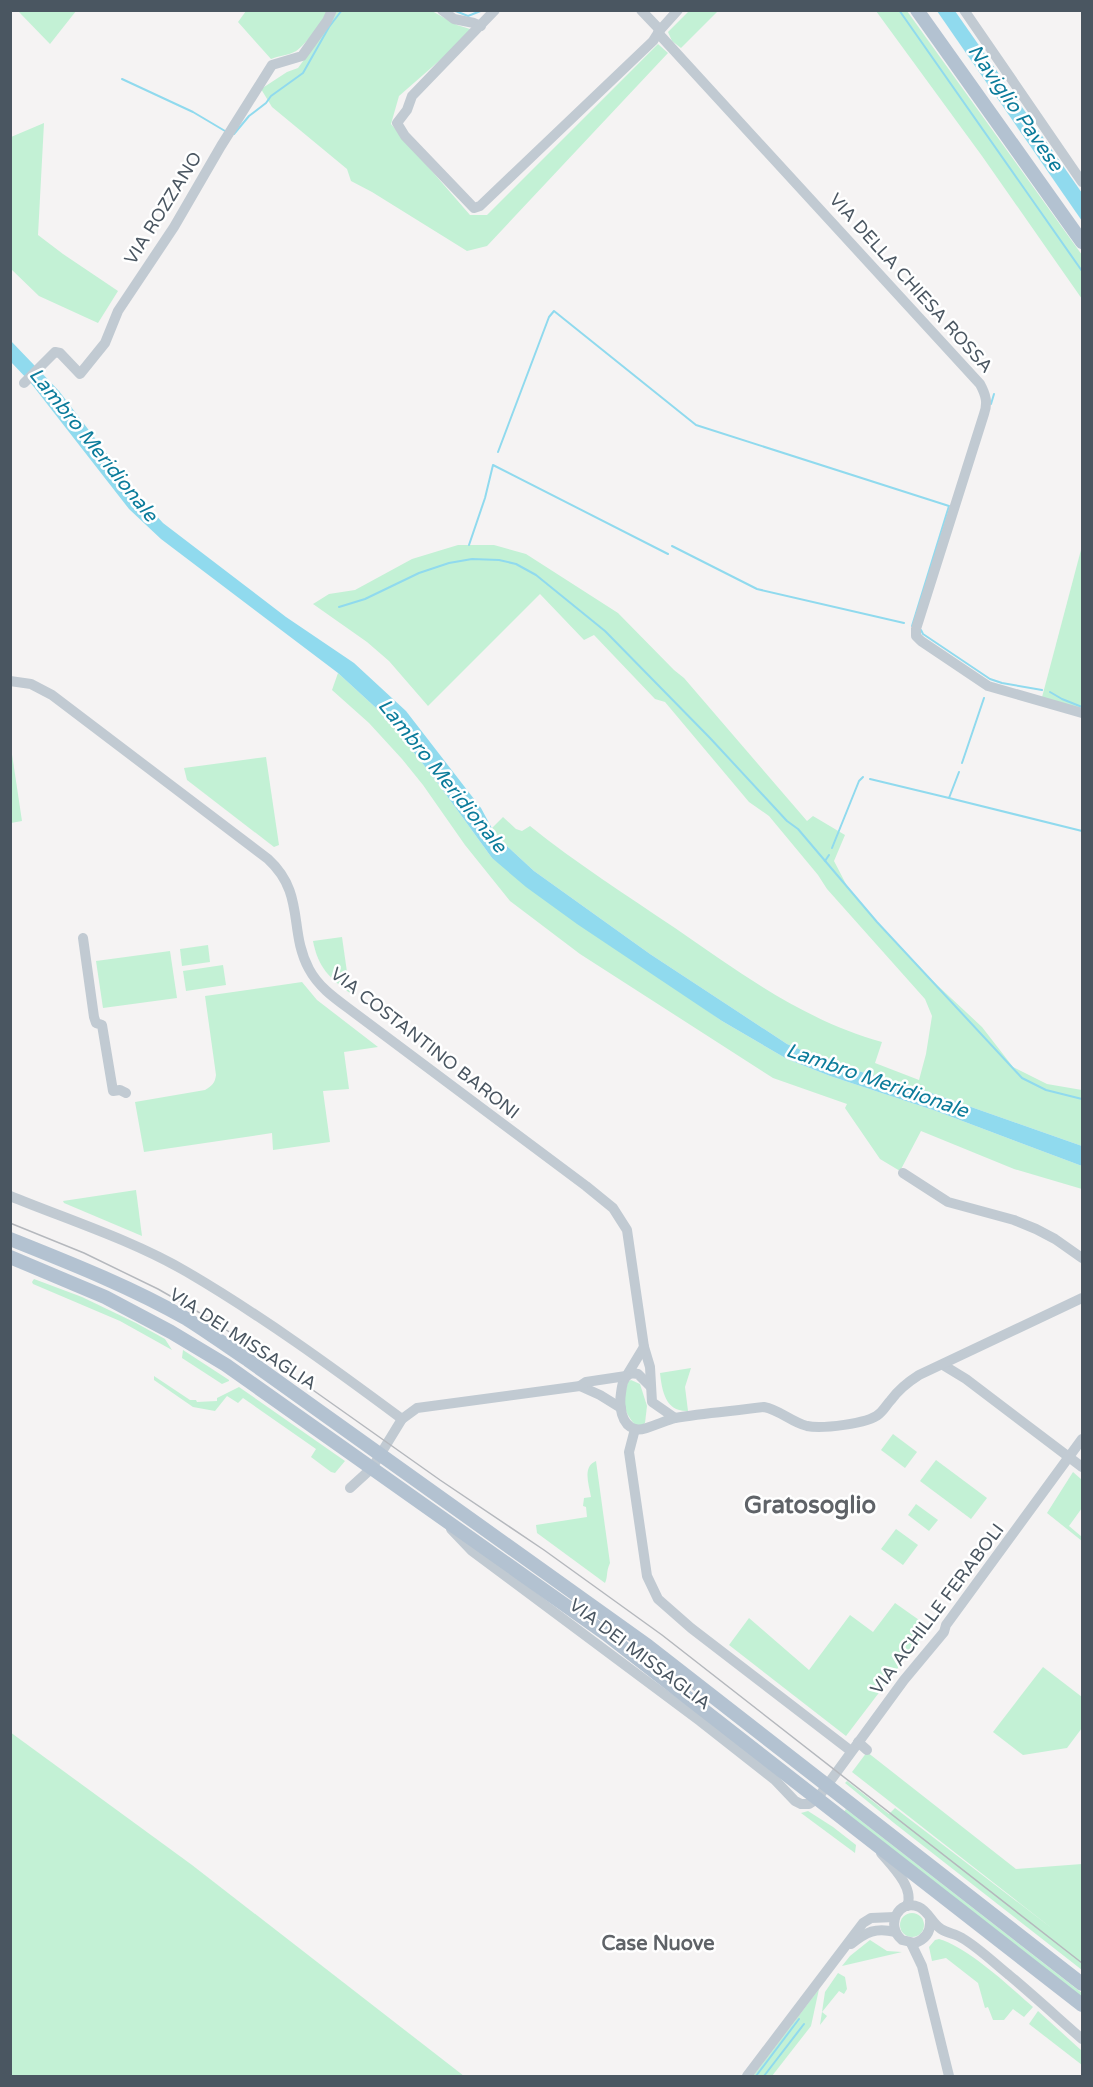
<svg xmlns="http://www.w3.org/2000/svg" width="1093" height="2087" viewBox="0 0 1093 2087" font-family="'Varela Round',sans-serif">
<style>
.green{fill:#c3f1d5}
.water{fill:#90daee}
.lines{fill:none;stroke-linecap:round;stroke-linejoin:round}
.stream{stroke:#90daee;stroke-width:2}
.minor{stroke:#c1cad2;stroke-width:10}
.major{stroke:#b3c2d1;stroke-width:14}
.tram{stroke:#b5b8bd;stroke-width:1.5}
.labels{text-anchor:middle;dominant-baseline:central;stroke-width:5;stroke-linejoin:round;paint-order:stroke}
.street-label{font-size:18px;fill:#4a5661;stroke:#fff}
.water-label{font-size:20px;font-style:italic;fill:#0c7c9b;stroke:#fff}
.neighbourhood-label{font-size:20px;font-weight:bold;fill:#5f6368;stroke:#fff}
.district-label{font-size:24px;font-weight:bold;fill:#5f6368;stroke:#fff}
</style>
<rect width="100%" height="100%" fill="#f5f3f3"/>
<g class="green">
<path d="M18 11H76L50 44Z"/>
<path d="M246 11H327C324 20 303 49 294 52 289 55 278 56 271 59L238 22Z"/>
<path d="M337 11H432L457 25 470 29 471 33 399 96 391 124 470 215H487L658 44 668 53 487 246 467 251 372 192 351 181 347 169 272 107 261 89 287 72 298 68 328 27Z"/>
<path d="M689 11H718L681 48 672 41 668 32Z"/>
<path d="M876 11H907L1082 255V299L982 156Z"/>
<path d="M44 123 38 235 63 254 118 291 98 323 39 296 11 269V137Z"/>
<path d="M458 545H494L526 554 618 613 674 670 684 678 807 821 813 816 845 835 834 861 847 886 877 922 936 984 982 1027 1013 1067 1047 1084 1082 1090V1146L917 1088 834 1064 787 1044 650 954 534 871 496 836 491 829 503 817 516 829 522 831 530 826C576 863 626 895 675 928 740 973 805 1021 882 1042L875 1063 919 1080 926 1054 932 1016 925 999 827 889 818 875 769 816 749 802 665 702 655 699 594 635 584 640 540 594 428 706 389 661 367 642 313 604 329 594 355 590 412 559Z"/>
<path d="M1082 546V713L1041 701Z"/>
<path d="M338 673 387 718 434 778 492 858 722 1021 787 1059 830 1076 936 1111 1082 1166V1189L1014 1169 921 1131 900 1171 880 1159 845 1108 847 1104 773 1078 580 954 510 901 465 845 423 785 402 759 369 723 332 690Z"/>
<path d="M10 741 22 821 11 823H10Z"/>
<path d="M266 757 279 845 274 847 187 780 184 768Z"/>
<path d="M342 937 350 993C329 978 318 967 313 941Z"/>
<path d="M208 945 210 962 182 966 180 949Z"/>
<path d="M170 951 177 998 103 1008 96 961Z"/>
<path d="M223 965 226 985 186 991 183 971Z"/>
<path d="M302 982 317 1000 378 1047 344 1052 349 1089 323 1091 330 1142 273 1150 272 1133 144 1152 135 1102 205 1090C212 1086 215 1083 216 1075L205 996Z"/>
<path d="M136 1190 142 1236 64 1203 63 1201Z"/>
<path d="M34 1279 82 1297 136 1323 165 1339 172 1350 120 1321 33 1284 32 1282Z"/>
<path d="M183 1350 229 1380V1381L222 1384 182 1358Z"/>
<path d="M691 1368 685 1387 688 1411C665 1412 662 1390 660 1373Z"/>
<path d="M154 1376 190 1400H196L197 1402 217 1401V1398L239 1387 345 1461 335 1473 331 1472 311 1457 316 1449 243 1398 238 1403 227 1396 215 1411 193 1407 154 1380Z"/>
<path d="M631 1380 640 1384 647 1406 645 1423 638 1428C622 1411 622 1403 628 1382Z"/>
<path d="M893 1434 917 1452 905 1468 881 1450Z"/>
<path d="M936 1460 987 1498 971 1519 920 1481Z"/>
<path d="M596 1461 610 1563C606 1571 608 1577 605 1583L537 1533 536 1525 587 1517 586 1507 583 1506 584 1498 591 1497C589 1484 582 1467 596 1461Z"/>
<path d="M1073 1472 1082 1480V1508L1069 1526 1082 1537V1541L1047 1513Z"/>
<path d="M916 1504 938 1520 929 1531 908 1515Z"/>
<path d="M896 1529 918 1545 903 1565 881 1549Z"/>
<path d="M895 1603 929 1627 846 1736 729 1645 749 1618 809 1670 850 1615 873 1632Z"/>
<path d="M1043 1667 1082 1697V1728L1067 1748 1023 1755 993 1732Z"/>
<path d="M10 1732 192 1865 464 2076H11Z"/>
<path d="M867 1752 1016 1869 1082 1864V1970L894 1823 845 1783 847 1781 889 1814 895 1808 1054 1930 852 1772Z"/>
<path d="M846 1809 1082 1993V2000L843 1813Z"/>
<path d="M808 1811 833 1827 856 1845 855 1853 801 1813Z"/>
<circle cx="912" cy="1925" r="12"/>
<path d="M939 1939C969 1948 1009 1986 1033 2007L1024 2017 1013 2009 1004 2020H993L988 2007 985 2008 978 1983 946 1958 932 1961 929 1947 935 1940Z"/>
<path d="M870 1940 887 1951 902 1952 842 1966 850 1956Z"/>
<path d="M838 1973 845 1977 847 1989 844 1994 839 1991 822 2012 827 2016 820 2025 825 1992Z"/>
<path d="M819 1989 811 2026 772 2076H753Z"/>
<path d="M1038 2011 1082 2051V2065L1029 2024Z"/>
</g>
<g class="water">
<path d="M937 11H955L1082 193V221Z"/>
<path d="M10 340 59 391 142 500 163 523 286 617 354 663 406 711 481 808 496 836 534 871 650 954 787 1044 834 1064 917 1088 1082 1146V1166L936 1111 830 1076 787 1059 722 1021 577 924 526 887 492 858 434 778 387 718 338 673 161 539 129 509 30 382 11 362Z"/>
</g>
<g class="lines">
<g class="stream">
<path d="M453 10 468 16 483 10"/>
<path d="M899 10 1082 271"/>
<path d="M122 79 193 112 225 131"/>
<path d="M234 134 249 116 266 103 271 96 303 73 329 27 342 10"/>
<path d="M991 404 994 394"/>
<path d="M498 452 549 317 554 311 696 425 949 506 912 626"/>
<path d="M469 545 485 498 493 465 668 554"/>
<path d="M672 546 757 589 904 623"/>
<path d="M339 607 365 599 419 573 449 563 472 559 499 560 516 564 536 575 605 631 710 738 787 821 798 829 877 922 1022 1078 1046 1090 1082 1099"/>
<path d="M921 630 923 634 990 679 1002 683 1042 690"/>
<path d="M1050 692 1062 699 1082 707"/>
<path d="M962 763 984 698"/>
<path d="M870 779 949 798 959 772"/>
<path d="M949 798 1082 831"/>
<path d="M832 848 859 781 863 777"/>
<path d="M825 861 829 855"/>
<path d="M756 2076 799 2019"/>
<path d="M764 2076 804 2024"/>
</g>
<g class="minor">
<path d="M442 10 454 19 474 23 481 26"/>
<path d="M495 10 412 96 407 110 397 123 405 136 474 208 480 206 653 41 660 30 678 10"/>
<path d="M641 10 660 30"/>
<path d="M964 10 1082 182"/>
<path d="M658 33 980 384C986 395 988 403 984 414L916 629V636L921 641 988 686 1082 713"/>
<path d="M24 383 55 352 60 353 80 374 105 343 118 311 174 227 221 146 272 65 302 56 327 21 332 10"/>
<path d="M10 681 31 684 52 695 268 859C306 894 288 930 309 969 318 986 333 997 348 1008L586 1186 613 1208 627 1230 644 1347 650 1367 652 1402 675 1418"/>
<path d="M83 938 94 1017 96 1023 102 1025 113 1091 120 1090 126 1093"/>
<path d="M903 1173 948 1202 1014 1220 1036 1229 1055 1239 1082 1258"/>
<path d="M10 1196C69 1220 132 1240 187 1272 262 1316 332 1367 402 1419"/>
<path d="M943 1365 966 1379 1082 1467"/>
<path d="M627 1375 644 1347"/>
<path d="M580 1386 600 1395 621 1408"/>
<path d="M651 1387 638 1374 631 1373C623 1377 622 1385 621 1393 619 1406 621 1425 635 1429 643 1432 665 1420 675 1418 704 1413 735 1411 764 1407 780 1410 791 1422 807 1426 821 1429 868 1424 879 1414 884 1410 887 1404 891 1400 899 1389 908 1382 919 1375L1082 1298"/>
<path d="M635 1429 629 1452 647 1576 658 1599 691 1628 851 1751"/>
<path d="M350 1488 372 1468 402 1419 417 1408 580 1386 586 1382 626 1376"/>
<path d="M451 1529 472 1551 700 1721 775 1780 795 1801 801 1804H809L817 1799 904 1680 944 1632 946 1625 1082 1439"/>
<path d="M858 1742 867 1750"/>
<path d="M881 1853C892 1866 915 1888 907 1906"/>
<path d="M930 1920C931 1931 926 1939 915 1943L902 1940C885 1926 898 1898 919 1907 928 1911 932 1923 941 1929 947 1933 956 1934 962 1938 979 1948 994 1963 1009 1975 1034 1996 1058 2018 1082 2039"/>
<path d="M911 1943 922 1966 949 2076"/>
<path d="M851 1944C866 1932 876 1927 895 1932"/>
<path d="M747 2076 863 1923 871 1918 895 1917"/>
</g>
<g class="major">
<path d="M917 10 1082 242"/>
<path d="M10 1239C70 1263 131 1287 187 1319 208 1332 228 1347 248 1360L648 1646 1082 1984"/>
<path d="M10 1257 105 1297 171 1332 226 1365 606 1634 1082 2005"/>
</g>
<path class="tram" d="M10 1223 84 1253 158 1289 207 1317 262 1354 440 1480 544 1550 662 1635 1082 1963"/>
</g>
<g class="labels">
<g class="street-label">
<text transform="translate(163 208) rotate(-58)">VIA ROZZANO</text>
<text transform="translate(911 283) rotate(48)">VIA DELLA CHIESA ROSSA</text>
<text transform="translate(425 1043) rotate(38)">VIA COSTANTINO BARONI</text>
<text transform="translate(243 1339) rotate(33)">VIA DEI MISSAGLIA</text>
<text transform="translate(937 1609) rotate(-53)">VIA ACHILLE FERABOLI</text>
<text transform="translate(640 1654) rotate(37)">VIA DEI MISSAGLIA</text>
</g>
<g class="water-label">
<text transform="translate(1015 108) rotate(55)">Naviglio Pavese</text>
<text transform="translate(93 445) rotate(51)">Lambro Meridionale</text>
<text transform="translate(442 776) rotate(51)">Lambro Meridionale</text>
<text transform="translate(877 1081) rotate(19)">Lambro Meridionale</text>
</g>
<g class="neighbourhood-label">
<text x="658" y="1944">Case Nuove</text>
</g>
<g class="district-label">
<text x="810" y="1505">Gratosoglio</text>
</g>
</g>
<rect width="1093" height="2087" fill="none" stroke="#4a5661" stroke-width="24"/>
</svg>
